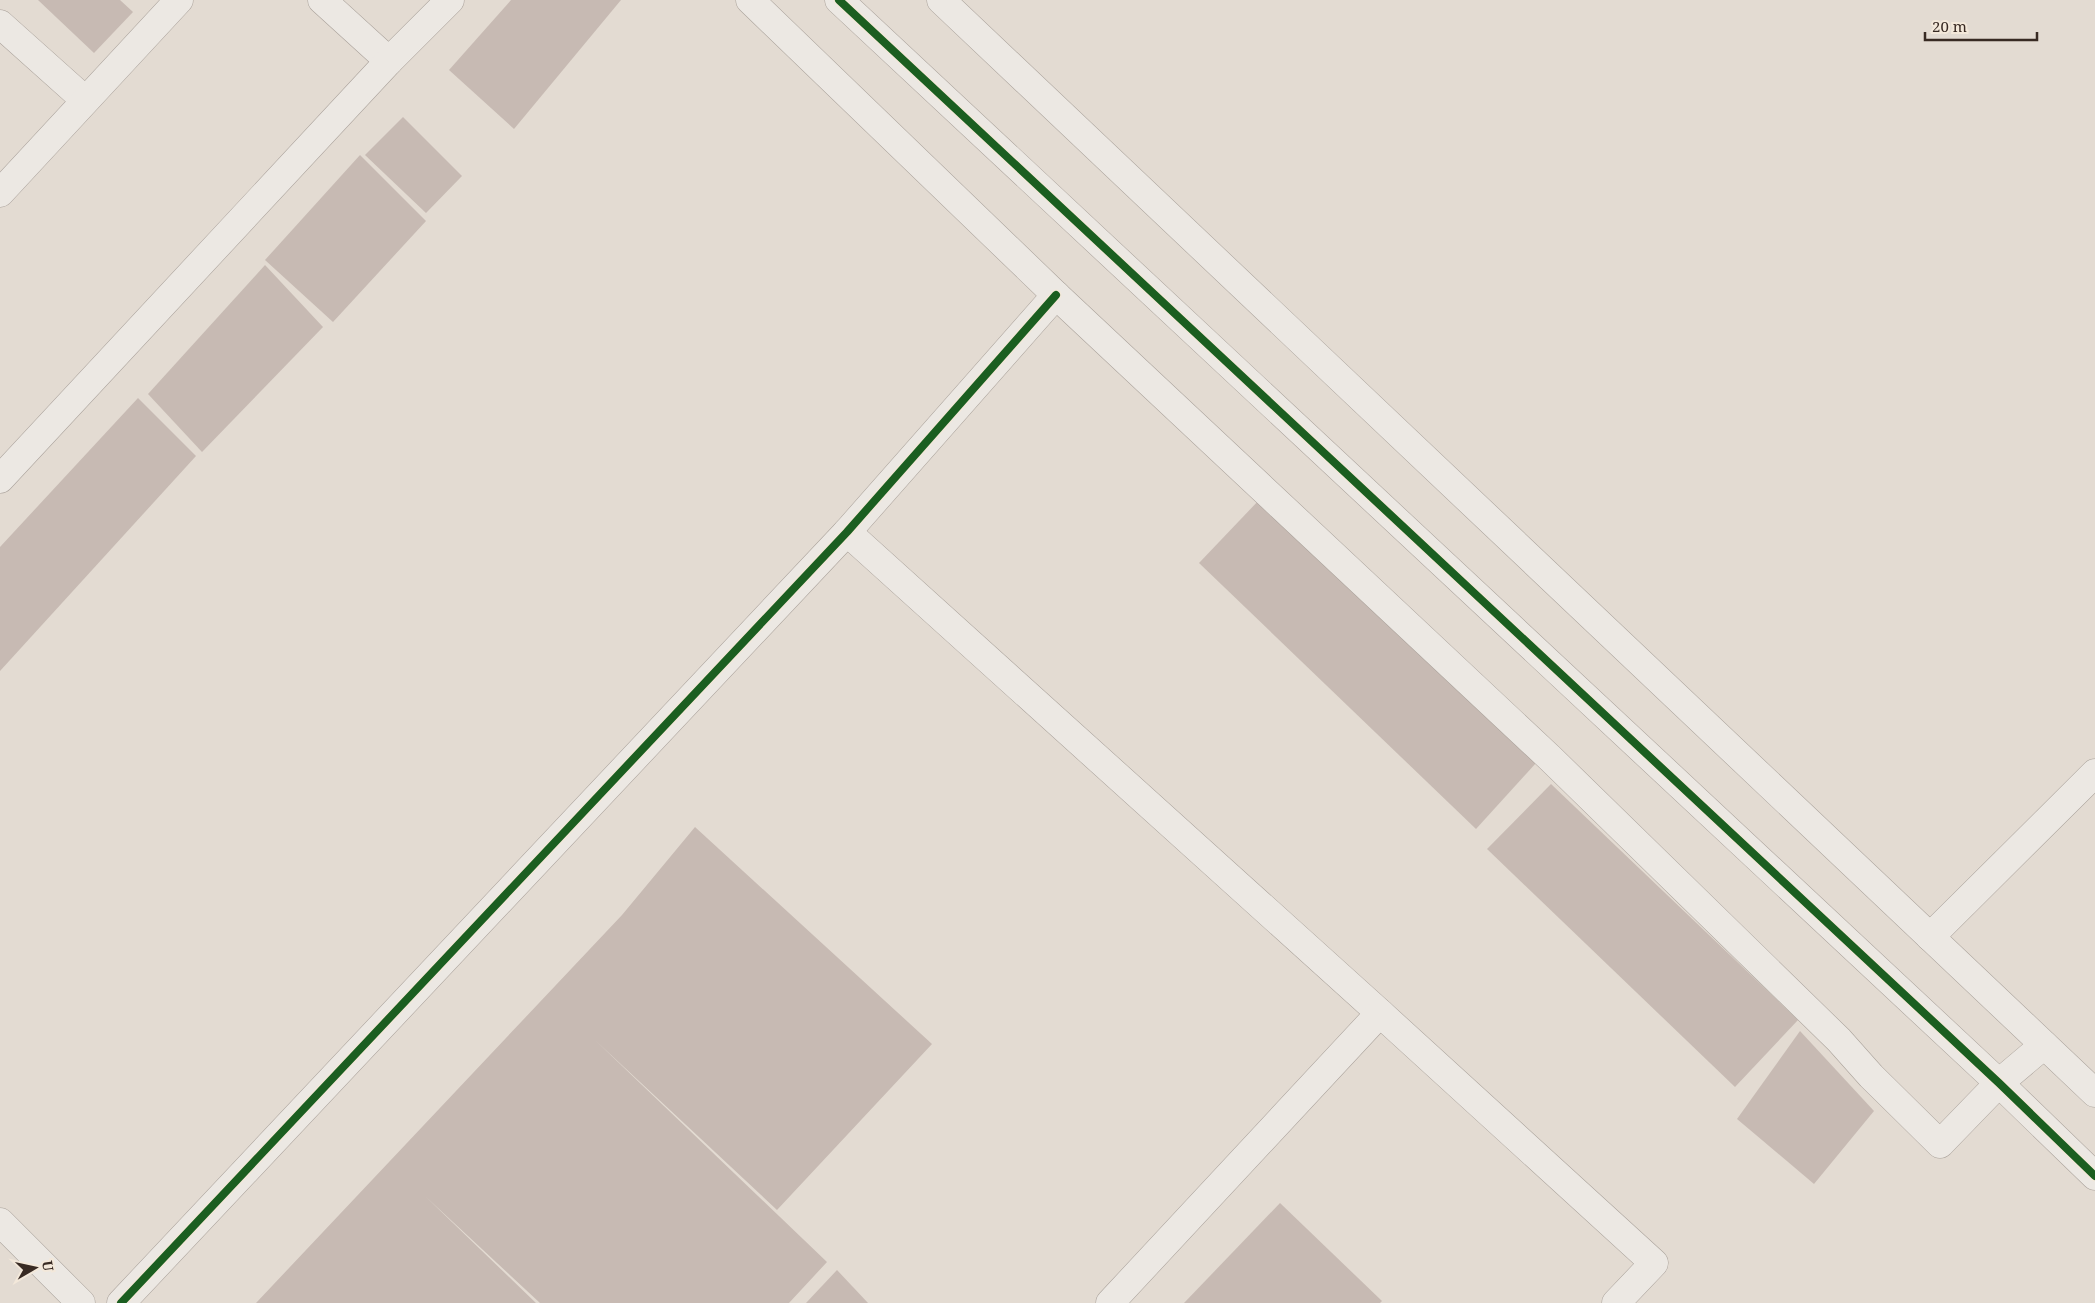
<svg xmlns="http://www.w3.org/2000/svg" width="2095" height="1303" viewBox="0 0 2095 1303" font-family="'Noto Serif',serif">
<style>
.building{fill:#c7bab3}
.lines{fill:none;stroke-linecap:round;stroke-linejoin:round}
.minor-casing{stroke:#a9a19a;stroke-width:29}
.minor{stroke:#ece8e3;stroke-width:28}
.cycleway-casing{stroke:#f3e8da;stroke-width:11}
.cycleway{stroke:#1b5e20;stroke-width:8}
</style>
<rect width="100%" height="100%" fill="#e3dbd2"/>
<g class="building">
<path d="M38 0H120L133 12 94 53Z"/>
<path d="M511 0H621L514 129 449 70Z"/>
<path d="M403 117 462 176 426 213 365 155Z"/>
<path d="M360 155 426 221 333 322 265 260Z"/>
<path d="M265 265 323 327 202 452 148 394Z"/>
<path d="M138 398 196 456 0 671V547Z"/>
<path d="M1260 499 1536 763 1476 829 1199 563Z"/>
<path d="M1551 784 1798 1020 1735 1087 1487 849Z"/>
<path d="M695 827 932 1044 777 1210 595 1040 827 1262 789 1303H540L425 1196 536 1303H256L622 915Z"/>
<path d="M1800 1031 1874 1111 1814 1184 1737 1119Z"/>
<path d="M1280 1203 1382 1301 1380 1303H1184Z"/>
<path d="M837 1270 868 1303H806Z"/>
</g>
<g class="lines">
<defs>
<g id="minor">
<path d="M322 0 389 61"/>
<path d="M750 0 1056 295 1550 758 1839 1040 1871 1076 1940 1144 1999 1083 2044 1045"/>
<path d="M839 0 1999 1083 2095 1176"/>
<path d="M941 0 2095 1093"/>
<path d="M0 24 85 100"/>
<path d="M0 193 179 0"/>
<path d="M0 479 389 61 450 0"/>
<path d="M847 532 1380 1013 1654 1263 1616 1303"/>
<path d="M1930 937 2095 773"/>
<path d="M0 1222 81 1303"/>
<path d="M121 1303 847 532 1056 295"/>
<path d="M1110 1303 1380 1013"/>
</g>
</defs>
<use href="#minor" class="minor-casing"/>
<use href="#minor" class="minor"/>
<defs>
<g id="cycleway">
<path d="M839 0 1999 1083 2095 1176"/>
<path d="M121 1303 847 532 1056 295"/>
</g>
</defs>
<use href="#cycleway" class="cycleway-casing"/>
<use href="#cycleway" class="cycleway"/>
</g>
<g transform="translate(35 1268) rotate(81)" stroke="#f3e8da" stroke-width="4" paint-order="stroke">
<path d="M0-4L9 19L0 12L-9 19Z" fill="#382a23"/>
<text y="-8" font-size="14" font-weight="bold" text-anchor="middle" fill="#382a23">U</text>
</g>
<path d="M1925 32v8h112v-8" fill="none" stroke="#382a23" stroke-width="2.5"/>
<text x="1932" y="32" font-size="15" fill="#382a23" stroke="#f3e8da" stroke-width="4" paint-order="stroke">20 m</text>
</svg>
